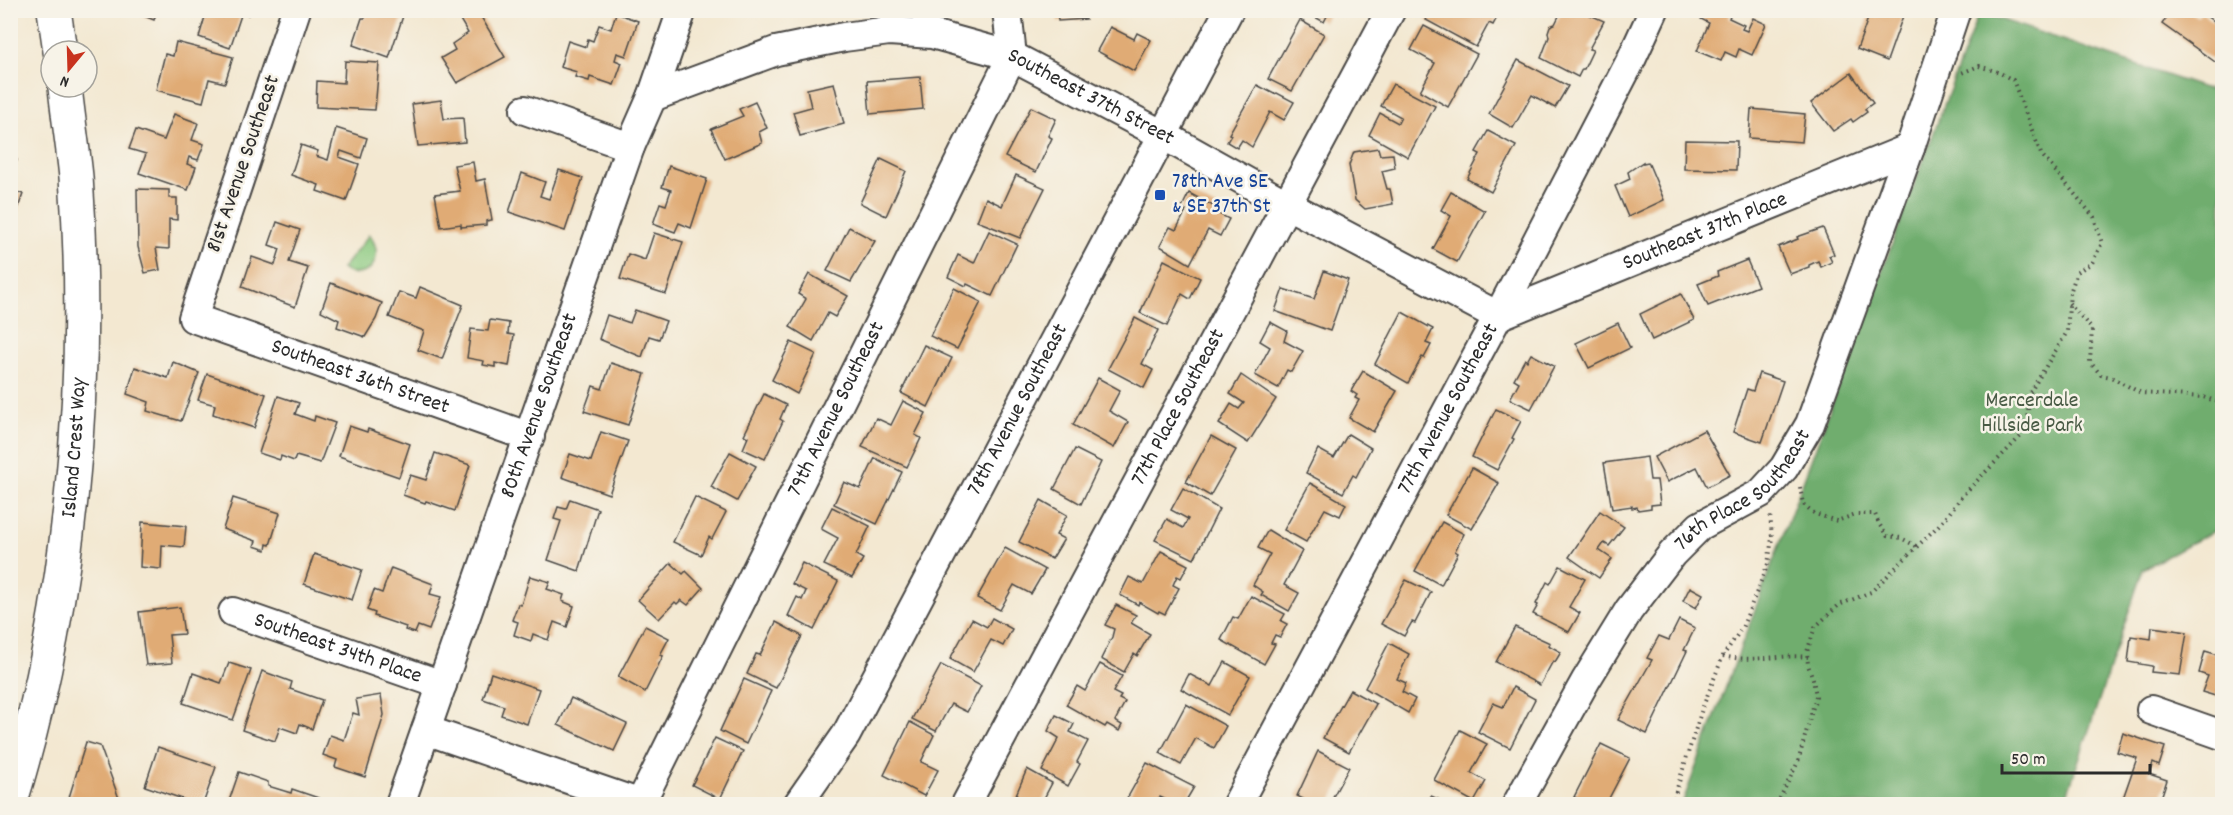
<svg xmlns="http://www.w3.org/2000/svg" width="2233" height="815" viewBox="0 0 2233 815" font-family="Dekko,sans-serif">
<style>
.green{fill:#8ac97f;stroke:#5a7a55;stroke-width:1.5}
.forest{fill:#6fad6e;stroke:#4d6c4c;stroke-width:1.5}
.building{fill:#e0ab74}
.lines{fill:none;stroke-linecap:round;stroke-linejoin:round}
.minor-casing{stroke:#494744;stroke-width:32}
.major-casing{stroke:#494744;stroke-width:36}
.path{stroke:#494744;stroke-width:4;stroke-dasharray:1.5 4.5;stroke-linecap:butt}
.minor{stroke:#fff;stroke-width:28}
.major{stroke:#fff;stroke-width:33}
.transit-dot{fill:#1a4fb4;stroke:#f7f3e8;stroke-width:2}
.labels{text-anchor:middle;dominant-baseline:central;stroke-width:5;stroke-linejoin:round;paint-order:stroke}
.street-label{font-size:22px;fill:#2b2b2b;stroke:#f7f3e8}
.transit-label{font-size:22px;fill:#164399;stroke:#f7f3e8;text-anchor:start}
.park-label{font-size:22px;fill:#485a44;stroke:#f7f3e8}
</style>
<rect width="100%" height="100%" fill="#f7f3e8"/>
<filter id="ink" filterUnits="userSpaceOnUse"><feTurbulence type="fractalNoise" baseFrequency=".0167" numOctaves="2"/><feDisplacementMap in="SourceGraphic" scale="12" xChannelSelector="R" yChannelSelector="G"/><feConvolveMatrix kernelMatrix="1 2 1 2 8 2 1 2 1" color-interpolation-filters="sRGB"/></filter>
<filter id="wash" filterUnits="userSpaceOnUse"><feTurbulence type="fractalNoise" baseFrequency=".008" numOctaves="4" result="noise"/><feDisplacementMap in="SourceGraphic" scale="24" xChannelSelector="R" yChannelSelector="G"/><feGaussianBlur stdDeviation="1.35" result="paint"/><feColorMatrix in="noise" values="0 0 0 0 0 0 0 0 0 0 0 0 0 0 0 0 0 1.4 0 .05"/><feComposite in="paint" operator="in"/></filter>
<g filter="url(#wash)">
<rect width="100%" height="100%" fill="#f3e8d1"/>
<path class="green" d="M369 235C388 257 367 285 342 269Z"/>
<path class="forest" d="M1979 12 2222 94V527L2143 569 2064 804H1682Z"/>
<g id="blocks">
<g class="building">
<path d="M129 10H157L154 20Z"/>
<path d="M207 10H250L248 15 242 12 230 48 199 37Z"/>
<path d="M368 10H405L389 58 353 45 362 18H365Z"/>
<path d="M470 10H477L505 57 457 83 441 58 455 50 452 44 468 33 459 18Z"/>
<path d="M1057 10H1085L1086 19 1058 21Z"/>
<path d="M1302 10H1330L1324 22Z"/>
<path d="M1431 10H1501L1493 25 1489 23 1476 47 1426 20Z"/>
<path d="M1562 10H1579L1604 21 1589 49 1593 50 1584 69H1582L1578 77 1541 58 1549 37 1548 32 1550 26 1555 24Z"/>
<path d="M1705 10H1732L1729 18 1744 25 1742 29 1747 31 1753 18 1766 24 1752 55 1739 49 1736 57 1725 52 1721 61 1697 51 1709 23 1701 19Z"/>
<path d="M1871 10H1896L1904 13 1887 61 1857 49Z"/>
<path d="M2172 10H2188L2197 17 2201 12 2222 28V58L2218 64 2162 24Z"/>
<path d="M616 13 638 21 626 56 617 53 615 60 622 63 614 85 590 77 589 81 575 77 577 72 560 67 568 41 586 47 588 39 593 41 599 25 611 29Z"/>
<path d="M1300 20 1324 34 1292 91 1268 79Z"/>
<path d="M1424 26 1477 54 1448 107 1420 91 1435 63 1411 50Z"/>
<path d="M1110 27 1134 39 1137 33 1151 40 1134 71 1097 51Z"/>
<path d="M176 42 233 57 225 83 209 79 203 102 156 90 165 54 173 56Z"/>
<path d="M1518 60 1568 86 1555 108 1532 95 1513 128 1489 114Z"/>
<path d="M345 61 379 63 375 110 316 107 317 81 344 83Z"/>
<path d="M1851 73 1873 103 1865 109 1867 112 1853 122 1851 119 1833 131 1811 103Z"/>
<path d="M920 77 923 109 870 114 867 81Z"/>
<path d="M834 83 844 124 800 136 793 112 811 107 807 89Z"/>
<path d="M1393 84 1435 106 1408 157 1369 135 1380 113 1398 123 1401 117 1381 106Z"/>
<path d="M1257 85 1274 94 1277 93 1294 102 1284 120 1270 112 1252 147 1242 140 1237 148 1227 142 1231 135 1229 134Z"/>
<path d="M441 100 444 119 463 118 465 142 418 146 412 104Z"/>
<path d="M755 102 767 128 759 132 762 143 725 159 711 129 743 116 739 109Z"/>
<path d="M1031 107 1056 119 1048 136 1052 138 1036 172 1005 157Z"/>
<path d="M1751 109 1805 114 1802 142 1749 138Z"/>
<path d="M174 114 198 123 192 140 204 144 198 160 189 157 187 164 196 167 188 190 139 173 146 154 129 149 136 130 164 140Z"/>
<path d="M336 128 367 138 361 158 341 151 339 157 359 164 346 201 317 191 319 185 291 175 301 145 318 151 316 156 328 160Z"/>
<path d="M1488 131 1516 146 1491 192 1467 179 1480 154 1476 152Z"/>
<path d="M1685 140 1737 141 1736 170 1684 169Z"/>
<path d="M1378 148 1380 155 1393 154 1395 168 1382 171 1387 189H1390L1393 204 1365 209 1355 200 1349 165 1354 152Z"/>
<path d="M10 157 17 160 11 179H10Z"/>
<path d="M881 159 906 171 886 216 860 203Z"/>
<path d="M473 162 476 181 485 179 492 220 486 221V225L461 227V224L441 227 435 194 460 191 454 165Z"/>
<path d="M1643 162V163L1648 162 1664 200 1628 217 1615 186 1630 179 1628 172Z"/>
<path d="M669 166 707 179 691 228 679 223 675 232 653 224 660 203 666 205 671 190 662 187Z"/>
<path d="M559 170 583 178 565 231 509 212 522 173 545 182 540 196 549 199Z"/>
<path d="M1016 175 1045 188 1020 238 977 221 986 198 1002 206Z"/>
<path d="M137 189 169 190V198H177V220L169 219V249L156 248 160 270 145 273 138 247Z"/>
<path d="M10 190 23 194 16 214 10 212Z"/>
<path d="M1451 192 1485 211 1457 262 1433 249 1451 216 1441 210Z"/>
<path d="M1189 193 1219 209 1217 213 1229 219 1220 236 1208 230 1190 264 1160 246 1170 227 1176 230 1186 211 1181 209Z"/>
<path d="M277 222 300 230 289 262 308 268 295 307 242 287 252 257 275 265 280 249 269 245Z"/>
<path d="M849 227 875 241 851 282 827 271Z"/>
<path d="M1823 228 1834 254 1829 256 1832 262 1821 267 1818 261 1809 265V267L1790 274 1778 247 1798 239 1797 237Z"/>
<path d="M989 231 1017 244 992 296 967 284 966 286 948 277 958 255 974 263Z"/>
<path d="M654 233 683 242 666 294 620 279 628 254 645 260Z"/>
<path d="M1164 260 1200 278 1190 299 1182 294 1167 326 1140 313Z"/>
<path d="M1747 260 1758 286 1708 306 1698 284 1718 276 1717 272Z"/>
<path d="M1324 271 1348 280 1330 331 1275 311 1283 289 1314 299Z"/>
<path d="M809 274 848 296 835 317 828 313 813 341 790 327 806 299 798 294Z"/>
<path d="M10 280H14L12 303 10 302Z"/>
<path d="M331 283 382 303 376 319 365 337 337 327 339 320 321 311Z"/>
<path d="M420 287 463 305 442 359 418 350 424 331 389 317 399 292 416 298Z"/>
<path d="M954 288 981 302 957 349 930 336Z"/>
<path d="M1681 294 1694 320 1652 340 1640 314Z"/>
<path d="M635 310 666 321 659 339 649 336 642 357 599 339 607 315 630 323Z"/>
<path d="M1402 312 1433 329 1426 343 1431 345 1424 358 1422 357 1408 383 1375 364Z"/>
<path d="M1135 318 1158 330 1142 364 1153 370 1144 388 1108 369Z"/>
<path d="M490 320 509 323 508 334 514 335 509 366 495 363V367L483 365 484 361 467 358 471 329 488 331Z"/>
<path d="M1270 322 1287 331 1284 341 1303 351 1291 372 1287 370 1278 388 1255 375 1270 347 1260 341Z"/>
<path d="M1618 323 1630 348 1589 368 1576 343Z"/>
<path d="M791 342 816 354 797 394 772 380Z"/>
<path d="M924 345 952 358 928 407 901 393Z"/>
<path d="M1531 354 1554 366 1531 409 1510 399 1519 382 1514 379 1525 359 1527 361Z"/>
<path d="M173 362 199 373 181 421 147 411 149 402 127 394 135 367 168 378Z"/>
<path d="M611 363 645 374 628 425 584 411 593 386 602 389Z"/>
<path d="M1363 371 1397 391 1373 432 1349 418 1359 400 1355 398 1357 395 1351 391Z"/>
<path d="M1759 373 1783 381 1762 442 1733 432 1747 389 1753 391Z"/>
<path d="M207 374 266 394 254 428 213 414 215 405 198 400Z"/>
<path d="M1241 375 1276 399 1248 443 1219 424 1231 404 1239 409 1244 403 1230 394Z"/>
<path d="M1098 378 1120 390 1109 411 1128 422 1114 448 1073 425Z"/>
<path d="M764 394 786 405 780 419 783 421 765 459 743 449 748 437 744 435Z"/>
<path d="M278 396 299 403 295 414 314 421 315 416 335 423 320 463 296 456 294 461 281 456 280 460 259 453Z"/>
<path d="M903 401 926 413 915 435 921 438 907 467 862 447 876 418 891 425Z"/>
<path d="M1496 409 1521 421 1512 438 1514 439 1497 470 1472 457Z"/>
<path d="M349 426 367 432 368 429 410 444 399 477 339 456Z"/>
<path d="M1704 430 1730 475 1707 487 1697 467 1667 482 1654 457Z"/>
<path d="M601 432 628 441 609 494 562 477 570 454 591 461Z"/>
<path d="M1348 434 1371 448 1356 477 1353 475 1343 493 1306 473 1318 449 1334 458Z"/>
<path d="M1211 436 1236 450 1210 496 1186 482Z"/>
<path d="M1075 449 1101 462 1081 504 1054 489Z"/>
<path d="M730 452 756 466 737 501 711 487Z"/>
<path d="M435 453 470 465 455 511 426 501 425 503 403 495 410 475 426 480Z"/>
<path d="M1647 457 1650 480H1657L1660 504 1651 505V508L1638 510 1637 507 1632 508V506L1612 509 1604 463Z"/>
<path d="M875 458 902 472 877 524 834 504 844 482 860 489Z"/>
<path d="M1472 468 1499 483 1472 529 1446 515Z"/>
<path d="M1310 483 1346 504 1340 516 1325 509 1306 542 1284 530Z"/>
<path d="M1183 488 1219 509 1194 559 1155 540 1167 519 1183 528 1188 519 1171 510Z"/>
<path d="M695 497 726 512 712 539 709 537 701 555 673 542Z"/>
<path d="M233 498 280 513 270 545 267 544 266 550 254 546 256 541 223 529Z"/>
<path d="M570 499 598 509 579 571 548 560 561 521 554 519 558 507 566 509Z"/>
<path d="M1041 500 1067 515 1056 535 1064 539 1052 559 1019 542Z"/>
<path d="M832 507 870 526 856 555 863 559 852 578 824 565 838 538 821 529Z"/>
<path d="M1600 511 1624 527 1609 546 1604 543 1599 550 1612 559 1599 578 1569 557Z"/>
<path d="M142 522 186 526 184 547 162 545 161 569 140 567Z"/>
<path d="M1442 522 1464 534 1455 551 1458 553 1441 585 1415 571Z"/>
<path d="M1268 530 1302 551 1284 585 1299 593 1289 611 1261 595 1263 592 1253 585 1270 554 1258 548Z"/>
<path d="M1005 548 1045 570 1031 594 1014 585 1000 610 977 598Z"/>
<path d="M1161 551 1188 565 1181 578 1177 576 1173 585 1179 588 1165 614 1159 611 1158 613 1139 602 1138 605 1120 595 1129 577 1143 584Z"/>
<path d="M314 554 362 570 352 600 304 584Z"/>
<path d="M671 563 683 574 686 571 703 588 688 605 681 600 677 604 675 602 659 619 638 600Z"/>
<path d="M802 563 838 581 814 630 788 616 797 597 802 600 806 591 792 584Z"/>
<path d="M1560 566 1585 579 1569 607 1580 613 1569 632 1533 614 1538 605 1536 604 1547 582 1550 584Z"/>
<path d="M391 568 433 584 430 594 441 597 429 630 418 626 415 633 405 630 406 627 374 616 375 613 367 610 374 590 382 593Z"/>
<path d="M530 576 550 582 547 589 564 595 562 601 574 606 567 627 554 622 548 640 533 634 531 641 514 635 518 622 512 620 518 604 521 605Z"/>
<path d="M1406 580 1431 592 1415 623 1412 622 1404 636 1381 624Z"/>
<path d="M1690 587 1703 594 1696 608 1683 601Z"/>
<path d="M1251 596 1285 614 1281 621 1287 624 1280 637 1275 635 1271 643 1275 644 1264 664 1221 640 1233 617 1238 619Z"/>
<path d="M1116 605 1136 615 1131 623 1150 634 1137 656 1134 654 1124 672 1101 659 1112 637 1114 629 1105 625Z"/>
<path d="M180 607 184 634 169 635 172 663 146 665 139 612Z"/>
<path d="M992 618 1012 629 1003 646 991 640 973 672 950 659 972 619 987 627Z"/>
<path d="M1679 620 1695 628 1684 650 1687 651 1647 734 1618 720 1652 660 1647 658 1659 636 1669 640Z"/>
<path d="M776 622 802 636 776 688 747 674 756 654 760 655Z"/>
<path d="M645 626 669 638 660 655 663 656 645 692 618 677Z"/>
<path d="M1515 627 1550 643 1548 645 1561 652 1555 662 1553 661 1540 685 1496 662Z"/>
<path d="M2152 627 2187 632 2180 675 2151 672 2152 666 2128 662 2131 636 2151 639Z"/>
<path d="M1389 643 1409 654 1397 679 1406 683 1402 692 1415 699 1408 713 1365 688Z"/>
<path d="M2205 651 2222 656V698L2202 692 2208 676 2199 673Z"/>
<path d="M1225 662 1250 676 1228 715 1181 689 1189 674 1212 686Z"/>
<path d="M229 663 251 670 233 720 183 703 193 673 221 683Z"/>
<path d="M1100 664 1122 676 1113 692 1121 696 1119 699 1125 702 1115 721 1122 725 1119 731 1107 724 1105 727 1066 705 1077 686 1085 691Z"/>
<path d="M941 665 981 686 967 712 951 704 936 731 912 719Z"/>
<path d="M262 671 292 682 290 689 322 700 312 729 300 724 297 733 280 727 275 741 242 730Z"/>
<path d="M491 673 539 689 527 724 501 715 504 706 483 699Z"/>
<path d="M744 679 771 691 746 744 720 731Z"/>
<path d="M1513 687 1535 699 1510 748 1478 732 1493 703 1503 707Z"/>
<path d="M1350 690 1376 704 1349 752 1323 738Z"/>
<path d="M381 695 384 715 365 777 335 767 337 760 323 755 330 735 344 740 353 713 359 715 356 699Z"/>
<path d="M571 698 627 724 614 751 558 725Z"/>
<path d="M1186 704 1226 726 1214 748 1196 738 1181 765 1160 753Z"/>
<path d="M1056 715 1074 724 1070 732 1088 741 1077 762 1080 764 1068 786 1042 771 1059 738 1048 731Z"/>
<path d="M910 722 934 735 921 762 938 770 924 796 884 775Z"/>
<path d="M1460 730 1487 744 1471 773 1486 781 1474 802 1434 780Z"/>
<path d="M2123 733 2165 747 2159 766 2153 763 2149 774 2167 780 2159 804H2121L2137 758 2117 752Z"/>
<path d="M715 738 743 751 720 799 692 785Z"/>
<path d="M86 742 100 746 121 804H67Z"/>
<path d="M1601 744 1630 758 1606 804H1587L1574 797Z"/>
<path d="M158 747 216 767 203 804H197L145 786Z"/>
<path d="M1318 751 1349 767 1329 804H1313L1297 796Z"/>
<path d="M1147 763 1194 787 1184 804H1175L1160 797 1156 804H1124Z"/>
<path d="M1027 769 1052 783 1041 804H1012Z"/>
<path d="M239 772 268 782V786L291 793 292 789 336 804H228Z"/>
<path d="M1431 796 1449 804H1426Z"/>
</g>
</g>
</g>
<g filter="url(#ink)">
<use href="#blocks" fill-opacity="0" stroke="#494744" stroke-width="1.5"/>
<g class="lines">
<defs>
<g id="minor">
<path id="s1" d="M296 10 193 318 530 437"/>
<path id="s2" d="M652 97 776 51 844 37 889 31 932 34 1012 56 1163 135 1286 204 1498 316 1910 148"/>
<path d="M525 110 630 147"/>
<path id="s3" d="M233 612 442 685"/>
<path d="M2151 710 2222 735"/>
<path d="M426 730 641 804"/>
<path id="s4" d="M400 804 630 147 652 97 682 10"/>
<path id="s5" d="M640 804 1012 56 1007 10"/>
<path id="s6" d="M798 804 846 735 1229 10"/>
<path id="s7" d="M966 804 1391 10"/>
<path id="s8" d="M1237 804 1498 316 1630 62 1654 10"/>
<path id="s9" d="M1517 804 1586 680 1629 610 1672 554 1700 526 1761 493 1784 468 1810 424 1910 148 1956 10"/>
</g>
<g id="major">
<path d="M54 10 60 51"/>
<path id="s10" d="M10 804C71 609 91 380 76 177 73 147 68 117 65 87"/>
</g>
</defs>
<use href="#minor" class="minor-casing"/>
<use href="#major" class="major-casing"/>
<g class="path">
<path d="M2069 303 2092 329 2090 362 2101 375 2111 377 2141 393 2203 397 2222 403"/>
<path d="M1800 487 1803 504 1815 514 1837 521 1856 514H1875L1879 524 1887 536 1901 538 1918 547"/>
<path d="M1723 656C1752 663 1779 654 1808 657"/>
<path d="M1672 804 1702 709 1723 656 1742 628 1768 564 1772 538 1770 513"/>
<path d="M1777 804 1798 762 1816 696 1813 679 1808 665 1807 652 1815 627 1839 605 1871 592 1945 519 1962 496 2023 434 2028 413 2029 394 2067 332 2070 293 2077 272 2092 263 2102 243 2094 217 2041 154 2013 80 1998 72 1979 66 1959 74"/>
</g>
<use href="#minor" class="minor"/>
<use href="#major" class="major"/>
</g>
</g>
<rect class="transit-dot" x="1154" y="189" width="12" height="12" rx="3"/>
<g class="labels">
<g class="street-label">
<text stroke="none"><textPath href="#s2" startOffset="462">Southeast 37th Street</textPath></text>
<text transform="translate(244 164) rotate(-71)">81st Avenue Southeast</text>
<text stroke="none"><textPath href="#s2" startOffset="1148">Southeast 37th Place</textPath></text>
<text stroke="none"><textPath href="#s1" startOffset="502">Southeast 36th Street</textPath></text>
<text stroke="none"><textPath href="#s4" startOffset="422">80th Avenue Southeast</textPath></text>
<text stroke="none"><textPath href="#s7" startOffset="450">77th Place Southeast</textPath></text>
<text stroke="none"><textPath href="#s8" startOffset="448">77th Avenue Southeast</textPath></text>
<text stroke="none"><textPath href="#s5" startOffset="441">79th Avenue Southeast</textPath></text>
<text stroke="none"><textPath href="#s6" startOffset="452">78th Avenue Southeast</textPath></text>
<text stroke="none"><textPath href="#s10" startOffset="363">Island Crest Way</textPath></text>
<text stroke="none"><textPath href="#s9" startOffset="392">76th Place Southeast</textPath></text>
<text stroke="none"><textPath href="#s3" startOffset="111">Southeast 34th Place</textPath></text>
</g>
<g class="transit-label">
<text x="1172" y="182">78th Ave SE<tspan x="1172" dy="25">&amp; SE 37th St</tspan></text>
</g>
<g class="park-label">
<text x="2032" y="401">Mercerdale<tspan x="2032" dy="25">Hillside Park</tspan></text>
</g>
</g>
<rect width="2233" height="815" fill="none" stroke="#f7f3e8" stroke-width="36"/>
<g transform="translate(69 69) rotate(199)"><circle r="28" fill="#f7f3e8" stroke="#a5a39c" stroke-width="1.5"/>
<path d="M0-4.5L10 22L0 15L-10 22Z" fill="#c8321e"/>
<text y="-9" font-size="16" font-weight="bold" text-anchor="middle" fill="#2b2b2b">N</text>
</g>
<path d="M2002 764v9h148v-9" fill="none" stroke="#2b2b2b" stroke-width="3"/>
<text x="2011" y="764" font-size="18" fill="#2b2b2b" stroke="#f7f3e8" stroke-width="4.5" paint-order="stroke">50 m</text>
</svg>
